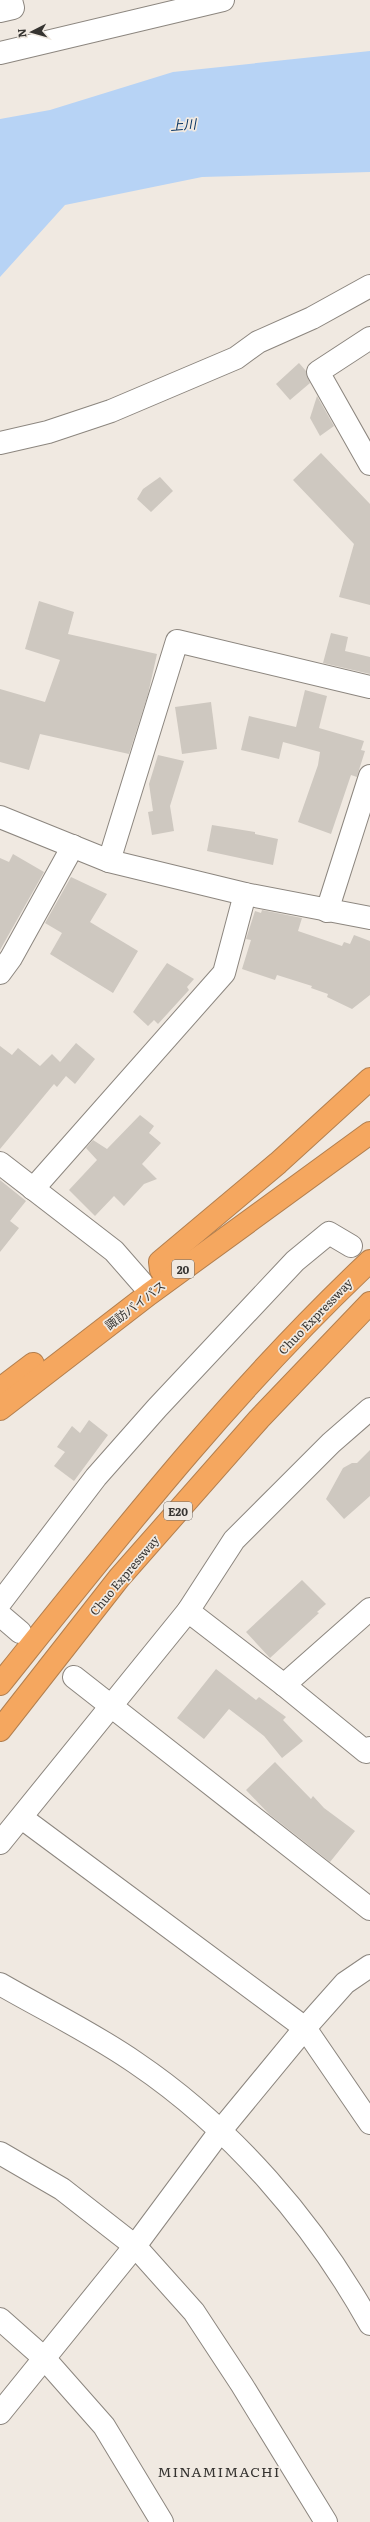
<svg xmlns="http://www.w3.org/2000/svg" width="370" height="2522" viewBox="0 0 370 2522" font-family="Literata,'Noto Sans JP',serif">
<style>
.water{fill:#b7d3f5}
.building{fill:#cec8c0}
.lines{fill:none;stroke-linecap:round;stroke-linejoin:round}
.street-tunnel{stroke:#cbc5be;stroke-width:22;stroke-dasharray:22 11;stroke-linecap:butt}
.street-casing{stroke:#8c867f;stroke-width:24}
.secondary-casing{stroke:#8c867f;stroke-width:24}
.highway-casing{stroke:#b27f4f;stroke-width:24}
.street{stroke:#fff;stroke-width:22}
.secondary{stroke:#fff;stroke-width:22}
.highway{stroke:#f5a75f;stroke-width:22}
.labels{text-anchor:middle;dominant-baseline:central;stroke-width:3.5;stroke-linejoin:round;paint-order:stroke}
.shield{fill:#f0e9e1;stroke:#6e6a66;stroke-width:1}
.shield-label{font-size:11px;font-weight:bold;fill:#363431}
.street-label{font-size:12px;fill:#363431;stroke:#f0e9e1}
.water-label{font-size:13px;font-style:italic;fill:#002f5f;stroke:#f0e9e1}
.quarter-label{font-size:14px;letter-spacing:1px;fill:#363431;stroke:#f0e9e1}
</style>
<rect width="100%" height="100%" fill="#f0e9e1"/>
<path class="water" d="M370 51V172L202 177 65 205 0 277V119L50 110 173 72Z"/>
<g class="building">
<path d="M299 363 306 371 310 383 290 400 276 384Z"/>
<path d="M317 396 334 426 320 436 310 418Z"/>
<path d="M321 453 370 504V605L339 597 354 544 293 480Z"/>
<path d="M160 477 173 491 151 512 137 499 143 489Z"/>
<path d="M39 601 74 612 68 634 157 654 148 694 129 754 40 734 29 770 0 762V689L45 702 60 660 25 649Z"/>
<path d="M331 633 348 637 345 651 370 657V674L323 663Z"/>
<path d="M305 690 327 696 319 728 364 741 361 750 365 751 359 770 357 777 351 775 331 834 298 822 318 765 320 752 283 742 279 759 241 750 249 716 296 727Z"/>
<path d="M211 702 217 749 182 754 175 707Z"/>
<path d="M158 755 184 761 170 806 174 831 152 835 148 812 153 811 149 784Z"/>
<path d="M212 825 255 832V834L278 839 273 865 207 851Z"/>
<path d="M13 854 44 872 0 950V858L9 862Z"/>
<path d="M71 877 107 894 90 922 138 951 113 993 50 954 62 933 45 923Z"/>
<path d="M262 910 302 918 298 931 342 946 344 942 350 944 354 935 370 941V995L352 1009 327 997 328 994 311 988 312 986 277 975 275 980 242 969 251 940 246 939 255 911 261 913Z"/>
<path d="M167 963 194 979 187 987 189 990 158 1024 154 1020 148 1026 133 1012Z"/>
<path d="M76 1043 95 1059 75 1084 66 1076 57 1087 54 1084 0 1149V1046L12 1055 18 1048 40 1066 52 1054 60 1062Z"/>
<path d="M140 1115 154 1126 149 1133 161 1143 142 1164 157 1179 144 1184 124 1206 114 1196 95 1216 69 1190 97 1160 86 1148 93 1140 107 1149Z"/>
<path d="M0 1180 26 1201 10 1221 19 1228 0 1252Z"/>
<path d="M89 1420 108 1435 74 1481 54 1466 65 1452 57 1447 72 1426 80 1433Z"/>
<path d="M370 1450V1496L344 1519 326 1499 343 1468 352 1463H357Z"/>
<path d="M302 1580 326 1604 317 1612 319 1613 270 1658 246 1632Z"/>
<path d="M216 1669 256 1700 259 1697 286 1717 283 1720 303 1741 282 1758 264 1736 229 1709 204 1739 177 1718Z"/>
<path d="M275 1762 311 1799 313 1796 324 1808 355 1831 330 1862 269 1814 246 1790Z"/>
</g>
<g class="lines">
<path class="street-tunnel" d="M20 1632 74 1677"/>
<defs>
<g id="street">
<path d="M0 11 13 8 11 0"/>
<path d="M0 53 223 0"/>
<path d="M370 338 318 372 370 464"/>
<path d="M0 443 48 432 111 411 236 358 258 342 312 318 370 286"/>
<path d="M109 861 177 641 370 687"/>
<path d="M327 911 370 776"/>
<path d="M0 973 11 958 73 846"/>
<path d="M0 1163 114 1251 142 1283"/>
<path d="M33 1189 224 973 245 894"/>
<path d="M0 1603 96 1477 157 1408 295 1261 329 1233 351 1246"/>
<path d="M188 1611 284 1685 366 1752 370 1748"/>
<path d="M0 1615 20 1632"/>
<path d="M74 1677 370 1909"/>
<path d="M284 1685 370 1609"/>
<path d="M22 1818 305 2028 370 2123"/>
<path d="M0 1843 188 1611 234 1540 331 1443 370 1409"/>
<path d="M0 1984C45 2010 93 2033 136 2063 232 2128 314 2223 370 2324"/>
<path d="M0 2153 62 2189 135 2246 194 2312 242 2385 326 2522"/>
<path d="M0 2319 44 2358 104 2426 162 2522"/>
<path d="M0 2413 135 2246 221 2130 305 2028 345 1983 370 1966"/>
</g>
<path id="secondary" d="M0 817 109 861 245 894 370 918"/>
<g id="highway">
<path d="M161 1270 160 1262 278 1163 370 1079"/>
<path d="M0 1389 33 1364"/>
<path d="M0 1409 149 1294 370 1133"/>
<path d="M0 1684C117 1538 233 1390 370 1261"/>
<path d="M0 1730 119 1578 259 1419 370 1303"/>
</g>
</defs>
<use href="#street" class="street-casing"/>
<use href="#secondary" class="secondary-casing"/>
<use href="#highway" class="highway-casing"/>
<use href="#street" class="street"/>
<use href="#secondary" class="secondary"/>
<use href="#highway" class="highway"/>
</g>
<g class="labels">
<g class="shield">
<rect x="172" y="1260" width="22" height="18" rx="3"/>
<rect x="164" y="1502" width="28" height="18" rx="3"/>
</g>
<g class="shield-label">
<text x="183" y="1269">20</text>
<text x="178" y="1511">E20</text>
</g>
<g class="street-label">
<text transform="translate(135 1305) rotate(-37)">諏訪バイパス</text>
<text transform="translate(315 1316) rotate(-46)">Chuo Expressway</text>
<text transform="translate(124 1575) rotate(-50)">Chuo Expressway</text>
</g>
<g class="water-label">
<text transform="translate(183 124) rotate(-4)">上川</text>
</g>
<g class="quarter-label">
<text x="219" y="2471">MINAMIMACHI</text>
</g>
</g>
<g transform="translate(32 32) rotate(264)" stroke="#f0e9e1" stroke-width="3" paint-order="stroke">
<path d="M0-3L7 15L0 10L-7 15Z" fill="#363431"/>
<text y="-6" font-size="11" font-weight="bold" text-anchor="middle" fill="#363431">N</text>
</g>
</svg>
